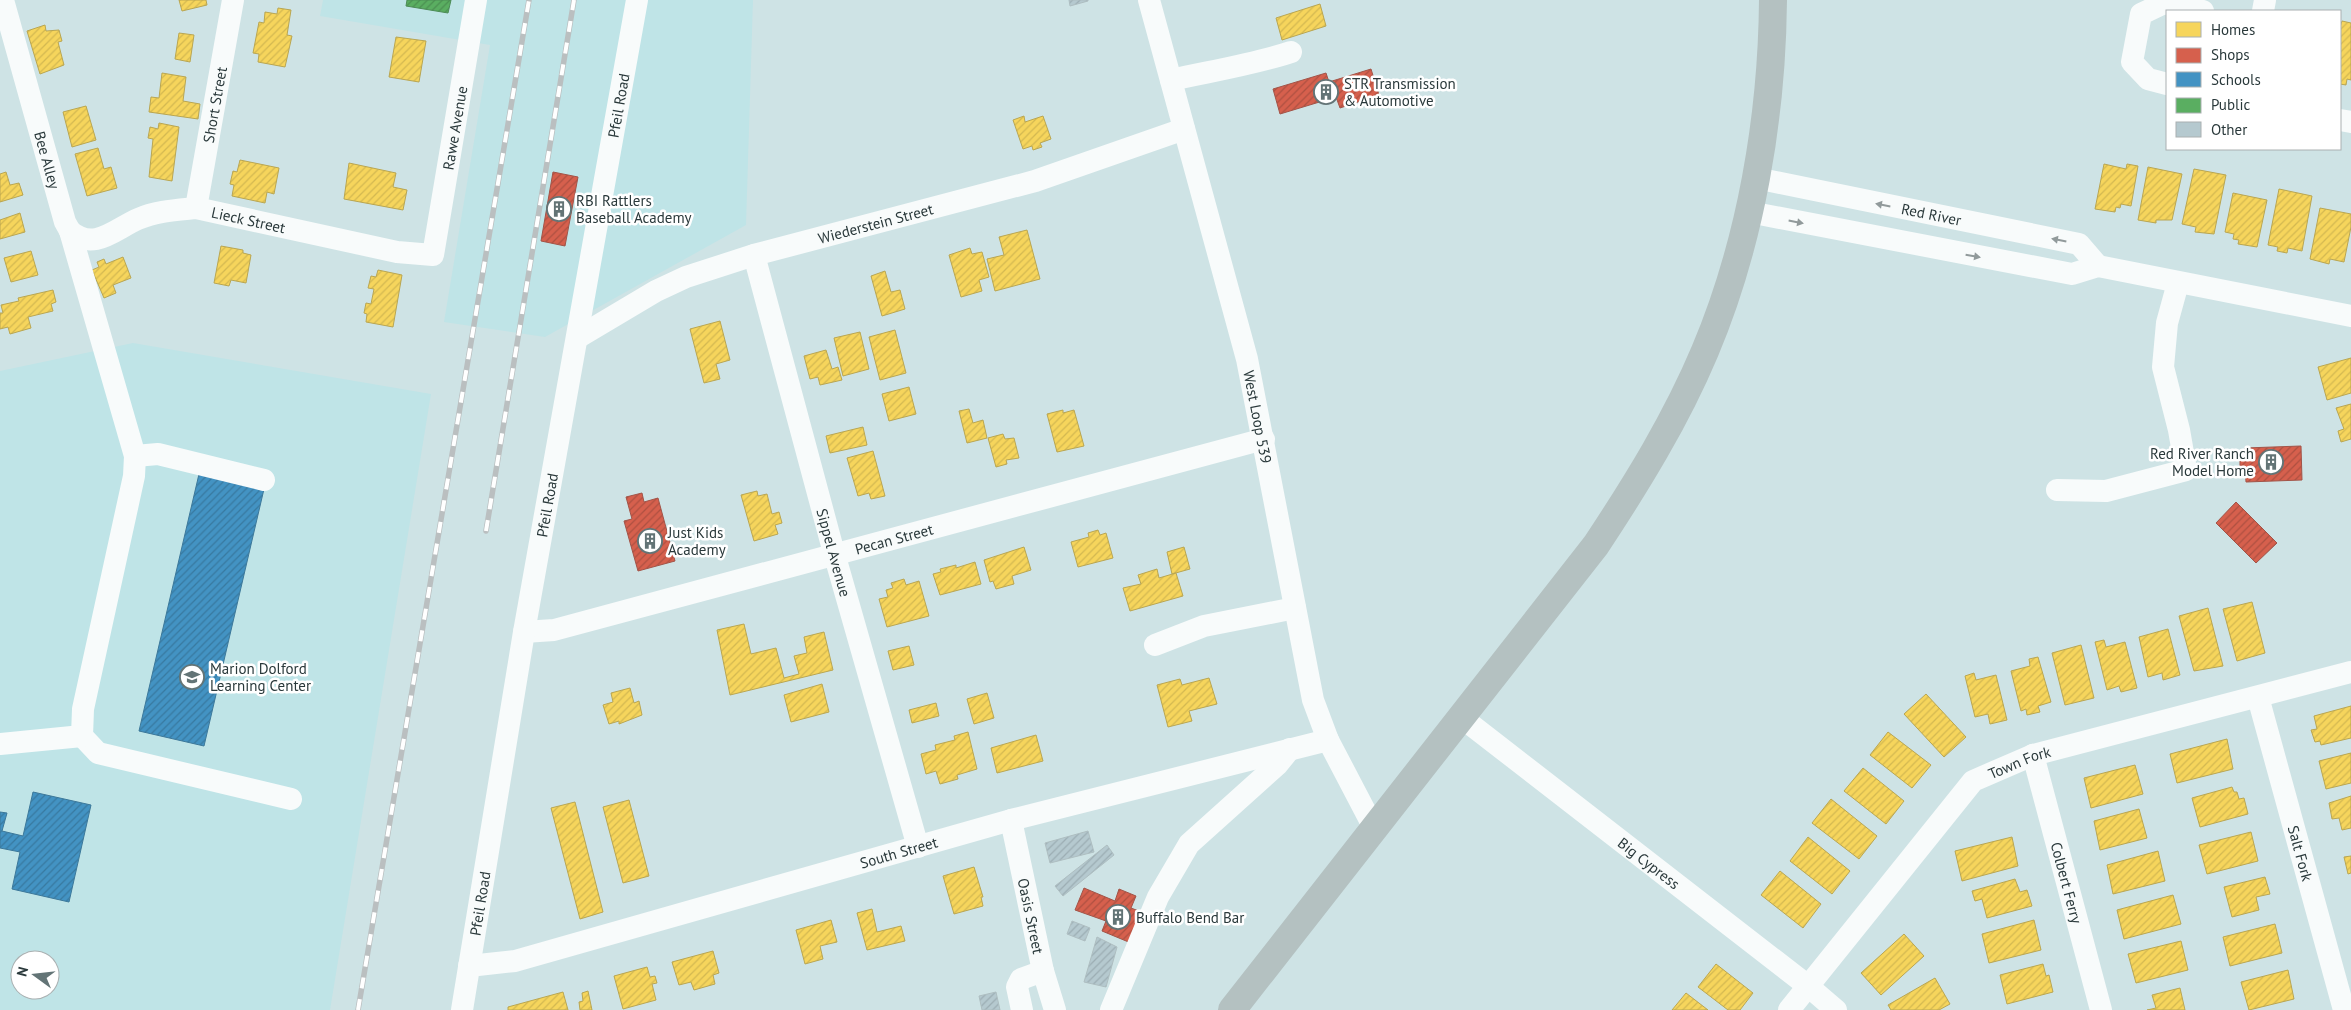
<svg xmlns="http://www.w3.org/2000/svg" width="2351" height="1010" viewBox="0 0 2351 1010" font-family="'PT Sans',sans-serif">
<style>
.built{fill:#bfe4e7;fill-rule:evenodd}
.homes{fill:url(#homes-hatch);stroke:#b9a652}
.shops{fill:url(#shops-hatch);stroke:#a25448}
.schools{fill:url(#schools-hatch);stroke:#3c789a}
.public{fill:url(#public-hatch);stroke:#4c8b56}
.building{fill:url(#building-hatch);stroke:#aebec1}
.lines{fill:none;stroke-linecap:round;stroke-linejoin:round}
.minor{stroke:#f8fbfb;stroke-width:22}
.major{stroke:#b4c1c1;stroke-width:28}
.rail-casing{stroke:#babfc0;stroke-width:5.5}
.rail{stroke:#fff;stroke-width:4;stroke-dasharray:11;stroke-linecap:butt}
.oneway{fill:#919a9b}
.labels{text-anchor:middle;dominant-baseline:central;stroke-width:5;stroke-linejoin:round;paint-order:stroke}
.poi-label{font-size:15px;fill:#2a393b;stroke:#fff;text-anchor:start}
.street-label{font-size:15px;fill:#2a393b;stroke:#fff}
</style>
<defs>
<pattern id="homes-hatch" width="6" height="6" patternUnits="userSpaceOnUse" patternTransform="scale(1.25)"><rect width="6" height="6" fill="#f6d55c"/><path d="M-1 1l2-2M0 6l6-6M5 7l2-2" fill="none" stroke="#d3b851"/></pattern>
<pattern id="shops-hatch" width="6" height="6" patternUnits="userSpaceOnUse" patternTransform="scale(1.25)"><rect width="6" height="6" fill="#d6604d"/><path d="M-1 1l2-2M0 6l6-6M5 7l2-2" fill="none" stroke="#ae5041"/></pattern>
<pattern id="schools-hatch" width="6" height="6" patternUnits="userSpaceOnUse" patternTransform="scale(1.25)"><rect width="6" height="6" fill="#4393c3"/><path d="M-1 1l2-2M0 6l6-6M5 7l2-2" fill="none" stroke="#3879a0"/></pattern>
<pattern id="public-hatch" width="6" height="6" patternUnits="userSpaceOnUse" patternTransform="scale(1.25)"><rect width="6" height="6" fill="#5aae61"/><path d="M-1 1l2-2M0 6l6-6M5 7l2-2" fill="none" stroke="#4b8f51"/></pattern>
<pattern id="building-hatch" width="6" height="6" patternUnits="userSpaceOnUse" patternTransform="scale(1.25)"><rect width="6" height="6" fill="#b5c9cf"/><path d="M-1 1l2-2M0 6l6-6M5 7l2-2" fill="none" stroke="#9cadb3"/></pattern>
</defs>
<rect width="100%" height="100%" fill="#cee3e5"/>
<g class="built">
<path d="M323 0H753L746 225 545 337 444 322 490 45 320 16Z"/>
<path d="M133 343 431 394 330 1010H0V371ZM20 960H50V990H20Z"/>
</g>
<g class="homes">
<path d="M179 0H206L207 5 182 11Z"/>
<path d="M1320 4 1326 26 1282 40 1276 18Z"/>
<path d="M278 8 291 10 287 35 292 36 285 67 258 62 259 54 253 53 259 22 264 23 265 12 277 14Z"/>
<path d="M2342 21 2351 23V80L2347 79 2346 85 2340 84V27Z"/>
<path d="M45 25 46 31 59 30 62 41 58 42 64 65 40 74 27 31Z"/>
<path d="M179 33 194 35 190 62 175 59Z"/>
<path d="M396 37 426 41 419 82 389 77Z"/>
<path d="M162 73 186 77 183 101 200 104 198 119 149 112 151 97 159 98Z"/>
<path d="M86 106 96 140 72 147 63 112Z"/>
<path d="M1024 116 1025 122 1043 116 1051 139 1040 143 1042 147 1033 150 1032 146 1023 149 1013 120Z"/>
<path d="M159 123 179 127 172 181 149 177 153 139 148 138 150 127 158 129Z"/>
<path d="M98 148 104 169 111 167 117 188 87 196 75 154Z"/>
<path d="M240 160 279 168 274 194 267 192 265 203 232 196 234 185 230 184 233 171 237 172Z"/>
<path d="M349 163 396 173 393 187 407 190 403 210 344 199Z"/>
<path d="M2104 164 2126 169 2127 164 2138 166 2131 206 2121 204 2120 208 2116 207 2115 212 2095 209Z"/>
<path d="M2148 167 2182 174 2172 220H2156V223L2138 220Z"/>
<path d="M2194 169 2226 175 2214 234 2195 232 2196 227 2182 224Z"/>
<path d="M6 172 10 185 19 183 23 195 0 202V174Z"/>
<path d="M2279 189 2312 196 2302 251 2288 248 2287 253 2277 251 2278 247 2268 245Z"/>
<path d="M2233 193 2267 200 2257 247 2238 244 2239 240 2233 239 2234 234 2225 232Z"/>
<path d="M2320 208 2351 214V227L2344 262 2330 259 2329 264 2310 259Z"/>
<path d="M20 213 25 232 0 239V220Z"/>
<path d="M1027 230 1040 279 995 291 987 259 1004 255 999 237Z"/>
<path d="M221 246 243 250V253L251 255 246 283 231 280 229 286 214 283Z"/>
<path d="M970 248 972 254 982 252 989 277 979 280 982 291 961 297 949 255Z"/>
<path d="M31 251 38 275 11 282 4 258Z"/>
<path d="M123 257 131 278 113 285 116 293 104 298 92 270 99 267 97 262 104 259 106 264Z"/>
<path d="M378 270 402 275 393 327 366 322 367 314 364 313 366 303 371 304 374 289 368 288 371 276 376 277Z"/>
<path d="M885 271 891 292 900 290 905 309 882 316 871 276Z"/>
<path d="M53 290 56 302 51 304 53 311 28 317 31 328 10 334 8 327 0 329V313H3L1 305 19 301 18 298Z"/>
<path d="M720 321 730 360 716 364 720 379 704 383 690 329Z"/>
<path d="M895 330 906 373 880 380 869 337Z"/>
<path d="M860 332 869 369 843 376 834 338Z"/>
<path d="M826 350 832 369 838 367 842 380 820 385 818 377 810 379 804 356Z"/>
<path d="M2351 358V393L2327 400 2318 367Z"/>
<path d="M909 387 916 414 889 421 882 394Z"/>
<path d="M2351 404V439L2341 442 2338 431 2344 429 2336 408Z"/>
<path d="M969 409 973 423 983 420 987 438 967 443 959 411Z"/>
<path d="M1063 410V413L1074 410 1084 446 1057 452 1047 414Z"/>
<path d="M863 427 867 445 830 453 826 436Z"/>
<path d="M1003 434 1005 439 1014 438 1019 458 1006 460 1007 464 996 467 988 438Z"/>
<path d="M873 451 885 496 871 499 869 493 858 496 847 458Z"/>
<path d="M757 491 758 496 767 494 772 514 779 512 782 523 775 525 778 534 754 541 741 495Z"/>
<path d="M1098 530 1100 535 1106 533 1113 558 1078 567 1071 542 1089 537 1088 533Z"/>
<path d="M1024 547 1031 570 1012 576 1014 584 996 589 993 581 990 582 984 560Z"/>
<path d="M1184 547 1190 569 1172 574 1167 552Z"/>
<path d="M975 562 981 584 940 595 933 574 941 572 940 569 956 565V568Z"/>
<path d="M1157 569 1159 578 1176 573 1183 596 1130 611 1123 588 1141 584 1138 575Z"/>
<path d="M904 579 906 585 919 581 929 616 887 627 879 599 888 597 886 590 893 588 891 583Z"/>
<path d="M2252 602 2265 653 2237 661 2223 609Z"/>
<path d="M2208 608 2223 666 2194 671 2179 616Z"/>
<path d="M744 624 751 654 776 648 784 678 799 674 794 656 807 653 804 637 824 632 833 670 730 695 717 630Z"/>
<path d="M2168 629 2180 675 2163 680 2162 673 2148 677 2139 637Z"/>
<path d="M2104 640 2106 647 2125 642 2137 688 2121 692 2119 686 2107 690 2095 642Z"/>
<path d="M2081 645 2094 698 2065 705 2052 653Z"/>
<path d="M909 646 914 665 893 670 888 651Z"/>
<path d="M2038 657 2051 702 2038 706 2040 712 2027 715 2026 709 2021 711 2011 671 2030 666 2029 659Z"/>
<path d="M1974 673 1976 680 1996 675 2007 720 1990 724 1988 714 1975 717 1965 676Z"/>
<path d="M1209 678 1217 704 1189 711 1192 721 1168 727 1157 685 1180 679 1182 685Z"/>
<path d="M822 684 829 712 791 722 784 695Z"/>
<path d="M630 688 634 703 639 701 642 715 619 724V721L609 724 603 705 613 702 611 693Z"/>
<path d="M987 693 994 718 974 724 967 699Z"/>
<path d="M1926 694 1966 737 1944 757 1904 714Z"/>
<path d="M936 703 939 716 912 723 909 710Z"/>
<path d="M2351 706V738L2321 745 2320 741 2315 742 2311 730 2317 729 2314 716Z"/>
<path d="M968 732 977 769 957 775 958 779 940 784 936 771 926 774 921 754 936 750 935 745 955 740 954 736Z"/>
<path d="M1888 732 1931 765 1912 788 1870 755Z"/>
<path d="M1036 735 1043 761 997 773 991 748Z"/>
<path d="M2227 739 2233 769 2177 783 2170 754Z"/>
<path d="M2351 753V783L2326 789 2319 761Z"/>
<path d="M2135 765 2143 794 2091 808 2084 778Z"/>
<path d="M1863 768 1904 801 1886 824 1844 791Z"/>
<path d="M2232 787 2234 792H2237L2239 799 2244 798 2248 814 2200 827 2192 798Z"/>
<path d="M2351 796V828L2342 830 2339 818 2332 819 2329 803Z"/>
<path d="M1831 799 1877 836 1859 859 1812 823Z"/>
<path d="M629 800 649 876 623 883 603 807Z"/>
<path d="M575 802 603 912 580 919 551 808Z"/>
<path d="M2139 809 2147 838 2100 850 2094 821Z"/>
<path d="M2251 832 2258 861 2207 874 2199 845Z"/>
<path d="M1808 837 1850 871 1832 894 1790 861Z"/>
<path d="M2012 837 2018 866 1962 881 1955 851Z"/>
<path d="M2158 851 2165 881 2113 894 2107 865Z"/>
<path d="M2351 856V873L2348 874 2344 857Z"/>
<path d="M974 867 983 897H981L983 906 954 914 943 876Z"/>
<path d="M1780 871 1821 904 1803 928 1761 895Z"/>
<path d="M2265 877 2270 894 2256 897 2259 910 2232 917 2224 887Z"/>
<path d="M2015 879 2020 892 2027 890 2032 906 1987 918 1982 899 1975 901 1972 891Z"/>
<path d="M2173 895 2181 924 2124 939 2117 910Z"/>
<path d="M872 909 877 932 901 926 905 941 867 950 857 913Z"/>
<path d="M831 920 837 942 820 946 823 959 805 964 796 930Z"/>
<path d="M2034 920 2041 950 1989 963 1982 934Z"/>
<path d="M2275 924 2282 953 2230 966 2223 937Z"/>
<path d="M1904 934 1924 956 1881 995 1861 973Z"/>
<path d="M2181 941 2188 970 2136 983 2128 954Z"/>
<path d="M713 951 719 973 713 975 715 984 694 990 691 982 679 985 672 962Z"/>
<path d="M1716 964 1753 993 1740 1010H1728L1698 987Z"/>
<path d="M2043 964 2046 976 2049 975 2053 992 2007 1004 2000 975Z"/>
<path d="M647 967 650 977 655 976 657 983 652 984 656 1000 623 1009 614 976Z"/>
<path d="M2288 970 2294 999 2249 1010 2241 982Z"/>
<path d="M1935 978 1950 1004 1939 1010H1891L1888 1005Z"/>
<path d="M2180 988 2185 1010H2147L2156 1008 2152 995Z"/>
<path d="M588 991 592 1010H580L579 1002 583 1001 582 993Z"/>
<path d="M563 992 568 1010H508V1007Z"/>
<path d="M1686 993 1708 1010H1672Z"/>
</g>
<g class="shops">
<path d="M1371 69 1379 95 1340 108 1336 97 1280 114 1273 89 1326 73 1329 82Z"/>
<path d="M553 172 578 177 565 246 541 241Z"/>
<path d="M2301 446 2302 480 2246 482 2245 467 2240 468V457H2245V448Z"/>
<path d="M642 493 644 502 658 498 675 561 638 571 624 521 632 519 626 497Z"/>
<path d="M2236 502 2277 543 2256 563 2216 523Z"/>
<path d="M1084 888 1115 901 1119 889 1136 896 1131 908 1144 913 1131 943 1102 931 1106 921 1075 910Z"/>
</g>
<g class="schools">
<path d="M199 474 264 489 204 746 139 731Z"/>
<path d="M33 792 91 805 69 902 12 889 20 852 0 848V812L7 813 2 831 23 836Z"/>
</g>
<path class="public" d="M407 0H451L448 13 406 6Z"/>
<g class="building">
<path d="M1069 0H1088V1L1070 6Z"/>
<path d="M1088 831 1094 852 1050 863 1045 843Z"/>
<path d="M1107 845 1114 855 1063 896 1055 886Z"/>
<path d="M1072 921 1090 928 1085 941 1067 934Z"/>
<path d="M1097 937 1117 947 1106 987 1084 982Z"/>
<path d="M996 992 1000 1010H982L979 996Z"/>
</g>
<g class="lines">
<g class="minor">
<path id="s1" d="M3 0 65 222 70 231 135 456 134 476 83 709 82 736 98 753 291 799"/>
<path id="s2" d="M1149 0 1247 359 1313 700 1328 740 1374 828"/>
<path d="M2263 11 2265 0"/>
<path d="M1171 80C1211 71 1252 65 1291 52"/>
<path d="M2167 84 2148 79 2132 62 2141 14 2164 3 2203 11"/>
<path d="M2340 120 2351 122"/>
<path id="s3" d="M1756 178 2079 244 2098 266"/>
<path id="s4" d="M196 208 233 0"/>
<path d="M1749 212 2072 274 2098 266 2351 316"/>
<path id="s5" d="M70 231C94 252 115 229 138 219 156 211 176 210 196 208L397 252 433 255 476 0"/>
<path id="s6" d="M754 255 834 553 918 847"/>
<path id="s7" d="M577 338 656 291 686 277 754 255 1035 181 1184 129"/>
<path d="M135 456 158 454 264 480"/>
<path d="M2057 490 2106 491 2186 470 2179 430 2163 367 2167 323 2178 283"/>
<path id="s8" d="M524 632 554 630 1264 439"/>
<path d="M1155 645 1204 626 1295 608"/>
<path id="s9" d="M2258 697 2344 1010"/>
<path id="s10" d="M1461 717 1808 986 1836 1010"/>
<path d="M0 744 82 736"/>
<path id="s11" d="M2033 755 2101 1010"/>
<path id="s12" d="M1011 820 1043 971 1055 1010"/>
<path id="s13" d="M469 966 515 961 1011 820 1328 740"/>
<path id="s14" d="M462 1010 524 632 637 0"/>
<path d="M1022 1010 1017 987 1021 979 1043 971"/>
<path d="M1111 1010 1158 897 1189 844 1278 764 1290 749"/>
<path id="s15" d="M1789 1010 1973 781 2033 755 2351 672"/>
</g>
<path class="major" d="M1232 1010 1596 545C1637 483 1676 420 1705 351 1751 242 1772 117 1773 0"/>
<defs>
<g id="rail">
<path d="M486 531 574 0"/>
<path d="M358 1010 529 0"/>
</g>
</defs>
<use href="#rail" class="rail-casing"/>
<use href="#rail" class="rail"/>
</g>
<defs><path id="oneway-solid" d="M-6-.8H1V-3.2L6.5 0L1 3.2V.8H-6Z" transform="scale(1.25)"/></defs>
<g class="oneway">
<use href="#oneway-solid" transform="translate(1883 205) rotate(-169)"/>
<use href="#oneway-solid" transform="translate(1796 222) rotate(11)"/>
<use href="#oneway-solid" transform="translate(2059 240) rotate(-169)"/>
<use href="#oneway-solid" transform="translate(1973 256) rotate(10)"/>
</g>
<defs>
<symbol id="building-ring" viewBox="-11 -11 22 22"><circle r="9.5" fill="#fff" stroke="#637476" stroke-width="1.5"/><path d="M-4-6H4V6H1V3H-1V6H-4ZM-2.5-4.3h1.7v1.8h-1.7ZM.8-4.3h1.7v1.8H.8ZM-2.5-1h1.7V.8h-1.7ZM.8-1h1.7V.8H.8Z" fill="#637476"/></symbol>
<symbol id="school-ring" viewBox="-11 -11 22 22"><circle r="9.5" fill="#fff" stroke="#637476" stroke-width="1.5"/><path d="M0-5L7-2L0 1L-7-2ZM-4 1L0 2.5L4 1V4Q0 6-4 4Z" fill="#637476"/></symbol>
</defs>
<g fill-rule="evenodd">
<use href="#building-ring" x="1312" y="78" width="28" height="28"/>
<use href="#building-ring" x="545" y="195" width="28" height="28"/>
<use href="#building-ring" x="2257" y="448" width="28" height="28"/>
<use href="#building-ring" x="636" y="527" width="28" height="28"/>
<use href="#school-ring" x="178" y="663" width="28" height="28"/>
<use href="#building-ring" x="1104" y="903" width="28" height="28"/>
</g>
<g class="labels">
<g class="poi-label">
<text x="1344" y="83">STR Transmission<tspan x="1344" dy="17">&amp; Automotive</tspan></text>
<text x="576" y="200">RBI Rattlers<tspan x="576" dy="17">Baseball Academy</tspan></text>
<text x="2254" y="453" text-anchor="end">Red River Ranch<tspan x="2254" dy="17">Model Home</tspan></text>
<text x="668" y="532">Just Kids<tspan x="668" dy="17">Academy</tspan></text>
<text x="210" y="668">Marion Dolford<tspan x="210" dy="17">Learning Center</tspan></text>
<text x="1136" y="917">Buffalo Bend Bar</text>
</g>
<g class="street-label">
<text stroke="none"><textPath href="#s4" startOffset="105">Short Street</textPath></text>
<text stroke="none"><textPath href="#s14" startOffset="918">Pfeil Road</textPath></text>
<text stroke="none"><textPath href="#s5" startOffset="505">Rawe Avenue</textPath></text>
<text stroke="none"><textPath href="#s1" startOffset="166">Bee Alley</textPath></text>
<text stroke="none"><textPath href="#s3" startOffset="179">Red River</textPath></text>
<text stroke="none"><textPath href="#s5" startOffset="188">Lieck Street</textPath></text>
<text stroke="none"><textPath href="#s7" startOffset="322">Wiederstein Street</textPath></text>
<text stroke="none"><textPath href="#s2" startOffset="431">West Loop 539</textPath></text>
<text stroke="none"><textPath href="#s14" startOffset="512">Pfeil Road</textPath></text>
<text stroke="none"><textPath href="#s8" startOffset="382">Pecan Street</textPath></text>
<text stroke="none"><textPath href="#s6" startOffset="308">Sippel Avenue</textPath></text>
<text stroke="none"><textPath href="#s15" startOffset="344">Town Fork</textPath></text>
<text stroke="none"><textPath href="#s13" startOffset="445">South Street</textPath></text>
<text stroke="none"><textPath href="#s9" startOffset="162">Salt Fork</textPath></text>
<text stroke="none"><textPath href="#s10" startOffset="238">Big Cypress</textPath></text>
<text stroke="none"><textPath href="#s11" startOffset="132">Colbert Ferry</textPath></text>
<text stroke="none"><textPath href="#s14" startOffset="108">Pfeil Road</textPath></text>
<text stroke="none"><textPath href="#s12" startOffset="98">Oasis Street</textPath></text>
</g>
</g>
<rect x="2166" y="10" width="175" height="140" fill="#ffffff" stroke="#aab0b1"/>
<rect x="2176" y="22" width="25" height="15" fill="#f6d55c" stroke="#aab0b1"/>
<text x="2211" y="35" font-size="15" fill="#2a393b">Homes</text>
<rect x="2176" y="48" width="25" height="15" fill="#d6604d" stroke="#aab0b1"/>
<text x="2211" y="60" font-size="15" fill="#2a393b">Shops</text>
<rect x="2176" y="72" width="25" height="15" fill="#4393c3" stroke="#aab0b1"/>
<text x="2211" y="85" font-size="15" fill="#2a393b">Schools</text>
<rect x="2176" y="98" width="25" height="15" fill="#5aae61" stroke="#aab0b1"/>
<text x="2211" y="110" font-size="15" fill="#2a393b">Public</text>
<rect x="2176" y="122" width="25" height="15" fill="#b5c9cf" stroke="#aab0b1"/>
<text x="2211" y="135" font-size="15" fill="#2a393b">Other</text>
<g transform="translate(35 975) rotate(285)"><circle r="24" fill="#ffffff" stroke="#aab0b1"/>
<path d="M0-4L9 19L0 12L-9 19Z" fill="#637476"/>
<text y="-8" font-size="14" font-weight="bold" text-anchor="middle" fill="#2a393b">N</text>
</g>
</svg>
